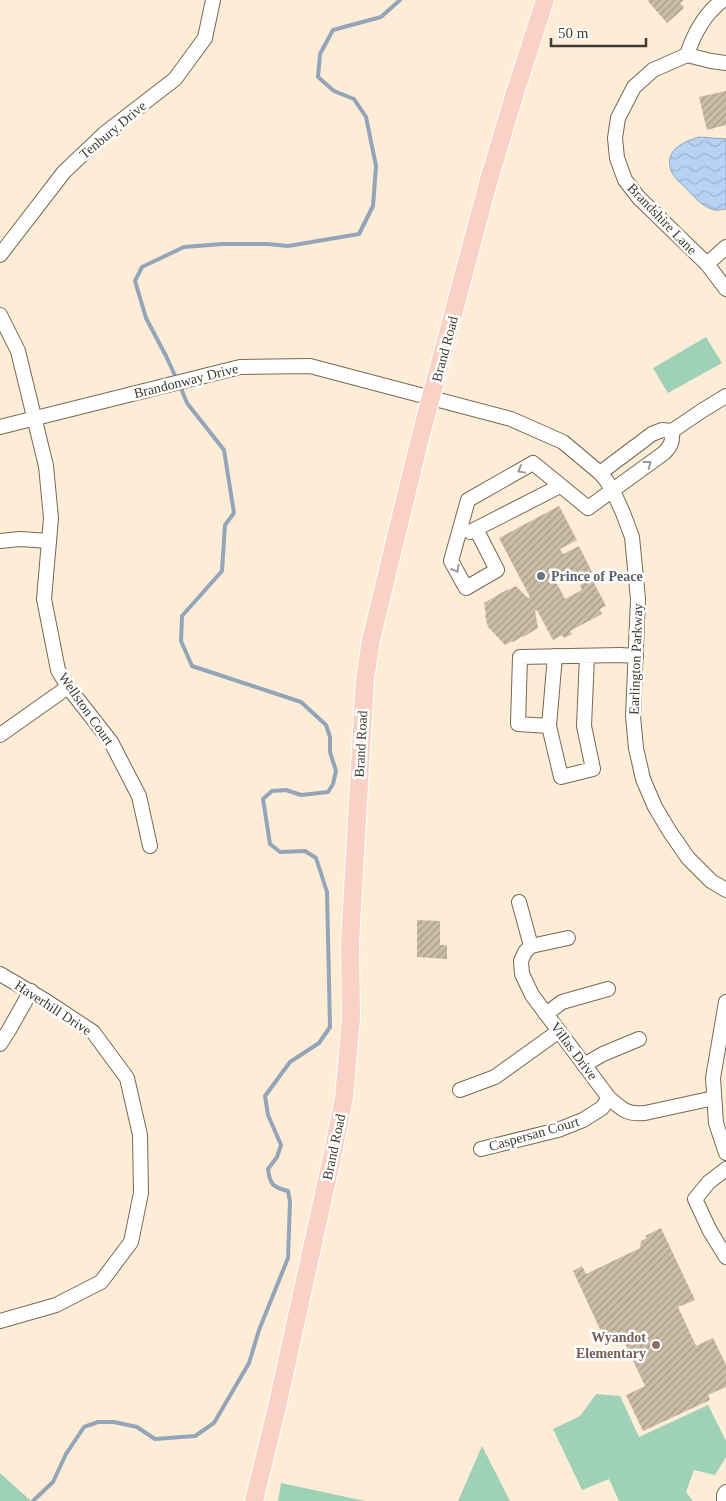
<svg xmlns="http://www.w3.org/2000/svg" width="726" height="1501" viewBox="0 0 726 1501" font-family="Georgia,serif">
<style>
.park{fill:#9fd1b9}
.water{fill:url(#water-waves);stroke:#94a5ba}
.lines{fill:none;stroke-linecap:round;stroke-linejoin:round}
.stream{stroke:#94a5ba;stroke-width:4}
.building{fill:url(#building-hatch)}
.minor-casing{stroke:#766954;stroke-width:16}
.major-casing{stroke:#fff;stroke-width:20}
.minor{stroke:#fff;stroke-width:14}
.major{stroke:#fad1c5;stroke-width:18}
.oneway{stroke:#a09d98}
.worship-dot{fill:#6b7280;stroke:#fff;stroke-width:2}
.education-dot{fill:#8d6e63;stroke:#fff;stroke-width:2}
.labels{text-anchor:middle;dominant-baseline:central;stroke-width:5;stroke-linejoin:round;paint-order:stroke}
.street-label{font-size:14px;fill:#413b32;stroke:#fff}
.worship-label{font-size:14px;font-weight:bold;fill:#5b616d;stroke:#fff;text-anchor:start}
.education-label{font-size:14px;font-weight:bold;fill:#785e54;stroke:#fff;text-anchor:end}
</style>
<defs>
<pattern id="water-waves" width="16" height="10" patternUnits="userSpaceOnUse" patternTransform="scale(1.25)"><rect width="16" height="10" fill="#b7d2f4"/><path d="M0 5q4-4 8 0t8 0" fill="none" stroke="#9fb5d2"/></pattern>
<pattern id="building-hatch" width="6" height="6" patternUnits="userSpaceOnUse" patternTransform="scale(1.25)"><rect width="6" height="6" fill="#cbbca6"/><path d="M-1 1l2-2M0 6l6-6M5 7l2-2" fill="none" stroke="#a69a88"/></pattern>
</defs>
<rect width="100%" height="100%" fill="#fdedd6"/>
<g class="park">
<path d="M706 337 722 363 668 393 653 368Z"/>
<path d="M596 1394 620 1396 639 1437 708 1405 726 1441V1457L715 1475 694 1470 686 1492 693 1501H619L609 1479 582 1490 553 1429 580 1416Z"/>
<path d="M482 1446 510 1501H458Z"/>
<path d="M0 1473 31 1501H0Z"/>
<path d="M281 1483 365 1501H278Z"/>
</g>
<path class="water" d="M699 137 726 139V209C721 210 715 211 711 209 702 206 693 196 687 189 681 184 671 175 670 167 666 149 685 141 699 137Z"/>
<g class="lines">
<g class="stream">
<path d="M177 380 166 356 146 318 135 281 142 267 184 247 222 244H268L288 246 359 234 373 206 376 166 366 117 354 99 334 91 318 77 320 54 333 30 381 17 400 0"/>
<path d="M33 1501 53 1482 66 1454 84 1427 98 1422H114L137 1427 155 1439 195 1436 214 1423 249 1363 259 1330 288 1258 290 1202 288 1191C273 1187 270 1185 268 1169L277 1157 281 1145 268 1115 265 1096 290 1062 319 1043 330 1027 327 892 316 858 305 851 280 852 270 844 263 799 272 791 286 790 301 795 328 792 333 784 336 771 330 752V737L326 725 301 702 192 666 181 641 182 616 222 571 225 525 234 513 224 450 187 403 180 386"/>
</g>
</g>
<g class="building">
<path d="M647 0H684L680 3 684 8 667 23Z"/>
<path d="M726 91V125L707 130 699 97Z"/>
<path d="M559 506 577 540 560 549 563 554 579 546 592 572 574 581 570 573 555 580 565 599 582 590 580 585 592 579 606 606 600 609 602 614 570 631 572 634 564 638 562 635 553 640 537 610 535 611 538 628 523 637V636L513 642 512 641 505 645 488 627 485 615H486L484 603 508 589V590L516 586 528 598 530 597 499 538Z"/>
<path d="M417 920 440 921V945H447V959L417 957Z"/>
<path d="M661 1228 695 1300 678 1307 696 1346 713 1338 726 1365V1387L708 1395 710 1400 643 1431 626 1395 645 1386 621 1335 606 1342 573 1271 582 1266 586 1274 640 1248 641 1241 647 1238 645 1236Z"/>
</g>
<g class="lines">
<defs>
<g id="minor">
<path d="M723 0C704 14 694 33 687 55L711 61 726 63"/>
<path d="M687 55 653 70 634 87 618 118 615 138 617 158 625 180 639 198 707 264 726 289"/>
<path d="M0 255 64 172 105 133 175 79 205 38 213 0"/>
<path d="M707 264 726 247"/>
<path d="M0 315 18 351 46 466 51 518 44 599 58 670 68 687 111 742 139 796 150 846"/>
<path d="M0 427 240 367 310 366 511 419 563 442 600 473 606 480 613 491 623 513 632 537 638 599 633 716 636 748 643 779 655 807 670 832 688 858 711 881 726 890"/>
<path d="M600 473 652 434 662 430 672 431 703 410 726 396"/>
<path d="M476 529 497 570 466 588 451 561 468 500 533 463 588 508 664 453C671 446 673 441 672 431"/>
<path d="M470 532 560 486"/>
<path d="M0 541 20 539 49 541"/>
<path d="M587 656 584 726 593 769 561 777 549 726 518 724 520 657 620 655 636 656"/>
<path d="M549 726 555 656"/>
<path d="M0 735 68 687"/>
<path d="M519 902 531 946 525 952 521 961 522 974 532 995 609 1098C622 1109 627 1115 645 1113L714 1098"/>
<path d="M531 946 568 938"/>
<path d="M0 974 46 1001 93 1032 127 1078 140 1135 141 1193 131 1242 101 1282 56 1305 0 1321"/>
<path d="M726 1002 713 1078 716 1123 726 1153"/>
<path d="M546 1014 562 1002 608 989"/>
<path d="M0 1044 9 1030 31 991"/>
<path d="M584 1065 603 1054 639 1039"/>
<path d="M460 1090 495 1077 559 1031"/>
<path d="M481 1149 558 1130 583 1120 602 1108 609 1098"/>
<path d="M726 1169 709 1182 695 1199 710 1231 726 1257"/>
<path d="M724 1501V1495L726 1492"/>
</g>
<path id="major" d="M254 1501 277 1407 332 1157 344 1098 351 1018 350 943 365 679 371 640 419 442 488 183 514 96 545 0"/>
</defs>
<use href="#minor" class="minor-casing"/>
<use href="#major" class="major-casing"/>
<use href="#minor" class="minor"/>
<use href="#major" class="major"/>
</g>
<defs><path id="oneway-chevron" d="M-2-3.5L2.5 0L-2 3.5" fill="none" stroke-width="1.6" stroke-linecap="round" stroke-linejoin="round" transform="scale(1.25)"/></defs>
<g class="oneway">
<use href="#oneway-chevron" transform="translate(648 464) rotate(-37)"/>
<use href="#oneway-chevron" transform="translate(521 470) rotate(151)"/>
<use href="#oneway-chevron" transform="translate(456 569) rotate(61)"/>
</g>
<circle class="worship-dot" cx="541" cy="576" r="5"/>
<circle class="education-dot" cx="656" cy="1345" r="5"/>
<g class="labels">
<g class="street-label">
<text transform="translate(113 130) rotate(-40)">Tenbury Drive</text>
<text transform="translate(662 219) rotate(46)">Brandshire Lane</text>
<text transform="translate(445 349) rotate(-75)">Brand Road</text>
<text transform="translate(186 381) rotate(-14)">Brandonway Drive</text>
<text transform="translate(636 659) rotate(-88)">Earlington Parkway</text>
<text transform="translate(86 709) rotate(55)">Wellston Court</text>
<text transform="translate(361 744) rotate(-87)">Brand Road</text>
<text transform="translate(53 1008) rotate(33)">Haverhill Drive</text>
<text transform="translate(574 1051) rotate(53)">Villas Drive</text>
<text transform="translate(534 1134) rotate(-16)">Caspersan Court</text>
<text transform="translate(334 1147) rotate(-78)">Brand Road</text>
</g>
<g class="worship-label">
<text x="551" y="576">Prince of Peace</text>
</g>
<g class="education-label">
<text x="646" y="1337">Wyandot<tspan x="646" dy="16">Elementary</tspan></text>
</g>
</g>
<path d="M551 38v8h95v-8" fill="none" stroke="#413b32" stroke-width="2.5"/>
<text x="558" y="38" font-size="15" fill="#413b32" stroke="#ffffff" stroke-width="4" paint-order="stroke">50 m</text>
</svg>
